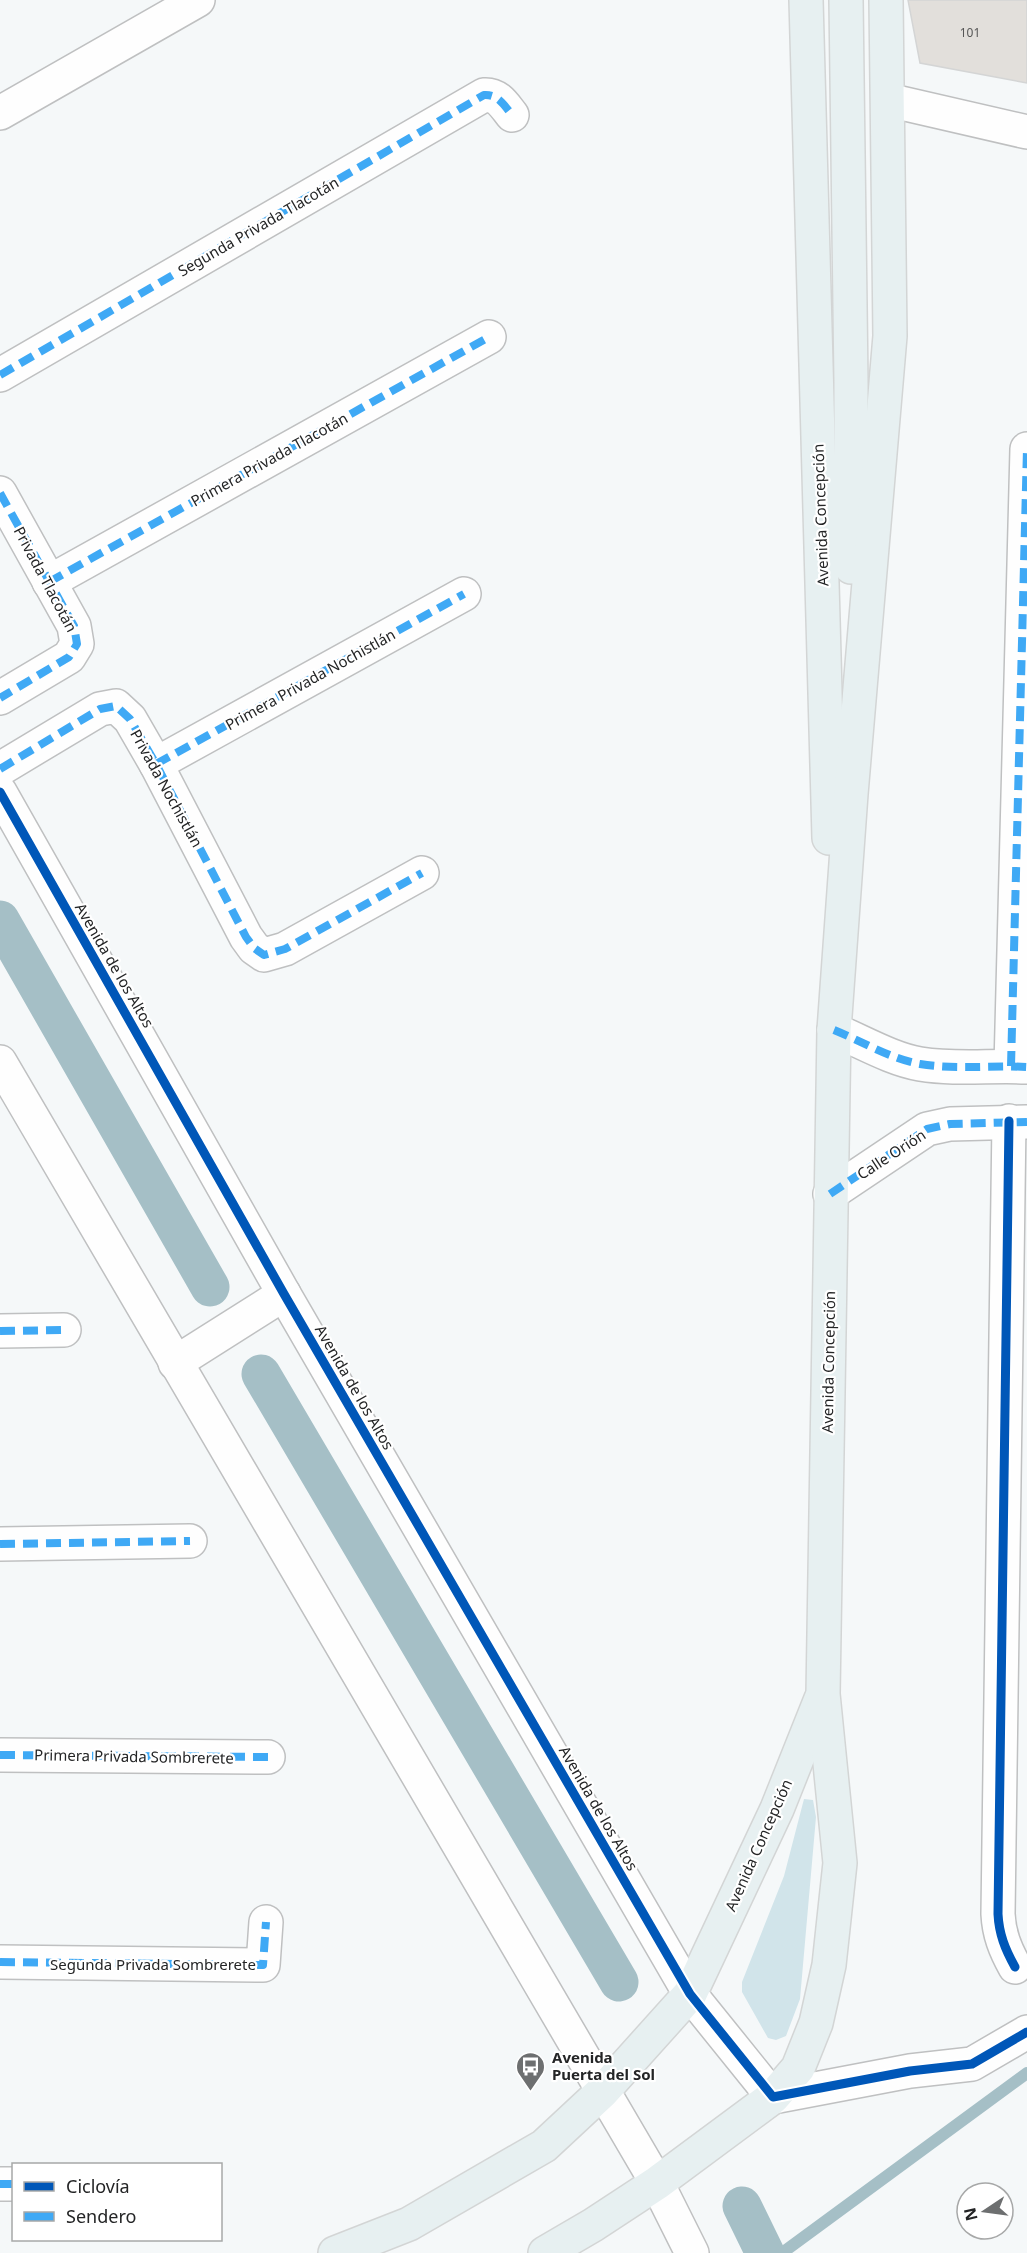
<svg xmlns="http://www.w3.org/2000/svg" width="1027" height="2253" viewBox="0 0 1027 2253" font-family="'Noto Sans',sans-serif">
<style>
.green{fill:#d1e4ea}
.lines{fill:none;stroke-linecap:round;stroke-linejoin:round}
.stream{stroke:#a5bfc6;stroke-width:12}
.canal{stroke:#a5bfc6;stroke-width:39}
.building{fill:#e2dfdb;stroke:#d4d5d5;stroke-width:1.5}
.minor-casing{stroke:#bfc0c1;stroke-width:36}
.major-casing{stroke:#d3d5d5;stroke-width:36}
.minor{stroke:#fefefe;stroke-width:33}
.major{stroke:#e7f0f1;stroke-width:33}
.quiet{stroke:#3fa9f5;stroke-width:8;stroke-dasharray:15 8;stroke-linecap:butt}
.cycleway-casing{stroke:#fff;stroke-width:13}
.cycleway{stroke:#0057b8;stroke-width:9}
.labels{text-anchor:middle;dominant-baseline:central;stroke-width:4.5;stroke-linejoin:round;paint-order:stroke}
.number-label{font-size:12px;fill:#565656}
.street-label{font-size:15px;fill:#242526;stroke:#fff}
.poi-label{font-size:15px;font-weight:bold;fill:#242526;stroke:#fff;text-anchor:start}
</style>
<rect width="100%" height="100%" fill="#f5f8f9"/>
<path class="green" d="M804 1799 813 1800 816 1817 800 1999 786 2036 776 2040 768 2038 742 1992V1982L784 1876Z"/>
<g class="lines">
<path class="stream" d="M782 2253 1027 2073"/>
<g class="canal">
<path d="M0 920 210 1287"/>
<path d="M261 1374 619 1982"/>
<path d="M742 2206 765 2253"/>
</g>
</g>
<path class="building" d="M908 0H1027V83L920 63Z"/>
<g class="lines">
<defs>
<g id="minor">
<path d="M888 100 1027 132"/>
<path d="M0 113 198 0"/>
<path d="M0 375 484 95C498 94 504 105 512 115"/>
<path d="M0 493 74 626 77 644 69 657 0 698"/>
<path d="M49 582 489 337"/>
<path d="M156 764 464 594"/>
<path d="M0 769 100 709 116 706 130 719 156 764 246 937 254 948 264 955 285 949 422 873"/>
<path d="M0 792 284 1294 690 1994 773 2097 910 2071 972 2064 1027 2032"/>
<path d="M834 1030C861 1041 891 1059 920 1064 957 1070 991 1065 1027 1067"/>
<path d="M0 1062 657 2183 692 2253"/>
<path d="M1011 1066 1027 449"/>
<path d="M1009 1121 998 1914C999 1934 1005 1949 1015 1967"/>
<path d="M830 1194 927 1129 950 1124 1027 1122"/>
<path d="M0 1331 64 1330"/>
<path d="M175 1363 284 1294"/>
<path d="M0 1544 190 1541"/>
<path d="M0 1755 268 1757"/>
<path d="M0 1962 263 1965 266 1922"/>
<path d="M0 2184H14"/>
</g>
<g id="major">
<path d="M806 0 829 838"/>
<path d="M846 0 851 382V567"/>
<path d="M335 2253 409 2224 544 2146 602 2092 690 1994 777 1809 821 1699"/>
<path d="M545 2253 593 2225 657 2183 773 2097 798 2068 816 2023 829 1965 840 1863 823 1694 834 1030 851 794 890 336 886 0"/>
</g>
</defs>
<use href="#minor" class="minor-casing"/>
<use href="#major" class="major-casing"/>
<use href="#minor" class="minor"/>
<use href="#major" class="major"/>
<g class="quiet">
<path d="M0 375 484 95C498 94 504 105 512 115"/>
<path d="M0 493 74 626 77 644 69 657 0 698"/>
<path d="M49 582 489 337"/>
<path d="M156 764 464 594"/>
<path d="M0 769 100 709 116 706 130 719 156 764 246 937 254 948 264 955 285 949 422 873"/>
<path d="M834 1030C861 1041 891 1059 920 1064 957 1070 991 1065 1027 1067"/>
<path d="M1011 1066 1027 449"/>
<path d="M830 1194 927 1129 950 1124 1027 1122"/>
<path d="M0 1331 64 1330"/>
<path d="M0 1544 190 1541"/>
<path d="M0 1755 268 1757"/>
<path d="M0 1962 263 1965 266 1922"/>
<path d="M0 2184H14"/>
</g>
<defs>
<g id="cycleway">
<path d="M0 792 284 1294 690 1994 773 2097 910 2071 972 2064 1027 2032"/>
<path d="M1009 1121 998 1914C999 1934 1005 1949 1015 1967"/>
</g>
</defs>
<use href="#cycleway" class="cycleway-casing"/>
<use href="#cycleway" class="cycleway"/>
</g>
<defs>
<symbol id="bus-pin" viewBox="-11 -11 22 30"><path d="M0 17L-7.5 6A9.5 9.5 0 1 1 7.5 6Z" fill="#6d6f70" stroke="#fff"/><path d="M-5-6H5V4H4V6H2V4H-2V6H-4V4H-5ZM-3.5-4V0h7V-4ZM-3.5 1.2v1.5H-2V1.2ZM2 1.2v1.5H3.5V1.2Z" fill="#fff"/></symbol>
</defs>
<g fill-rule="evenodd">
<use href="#bus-pin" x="514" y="2050" width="33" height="45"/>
</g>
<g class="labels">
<g class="number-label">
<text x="970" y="32">101</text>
</g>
<g class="street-label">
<text transform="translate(258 226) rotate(-30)">Segunda Privada Tlacotán</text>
<text transform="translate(269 459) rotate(-29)">Primera Privada Tlacotán</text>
<text transform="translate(820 515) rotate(-92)">Avenida Concepción</text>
<text transform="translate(46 579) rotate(62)">Privada Tlacotán</text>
<text transform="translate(310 679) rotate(-29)">Primera Privada Nochistlán</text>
<text transform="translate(167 788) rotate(61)">Privada Nochistlán</text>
<text transform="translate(115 965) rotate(60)">Avenida de los Altos</text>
<text transform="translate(891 1154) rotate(-33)">Calle Orión</text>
<text transform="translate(828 1362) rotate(-89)">Avenida Concepción</text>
<text transform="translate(355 1387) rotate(60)">Avenida de los Altos</text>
<text transform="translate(134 1756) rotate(1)">Primera Privada Sombrerete</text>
<text transform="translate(599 1808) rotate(60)">Avenida de los Altos</text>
<text transform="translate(758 1845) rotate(-66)">Avenida Concepción</text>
<text x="153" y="1964">Segunda Privada Sombrerete</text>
</g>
<g class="poi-label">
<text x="552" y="2057">Avenida<tspan x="552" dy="17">Puerta del Sol</tspan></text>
</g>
</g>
<rect x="12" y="2163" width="210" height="78" fill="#ffffff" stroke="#a7a8a8" stroke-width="1.5"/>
<rect x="24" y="2182" width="30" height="9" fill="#0057b8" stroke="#a7a8a8" stroke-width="1.5"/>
<text x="66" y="2193" font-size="18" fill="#242526">Ciclovía</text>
<rect x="24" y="2212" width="30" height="9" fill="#3fa9f5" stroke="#a7a8a8" stroke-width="1.5"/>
<text x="66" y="2223" font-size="18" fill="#242526">Sendero</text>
<g transform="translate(985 2211) rotate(257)"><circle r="28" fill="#ffffff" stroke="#a7a8a8" stroke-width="1.5"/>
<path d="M0-4.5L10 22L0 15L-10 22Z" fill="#6d6f70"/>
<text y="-9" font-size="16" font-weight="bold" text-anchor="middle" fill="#242526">N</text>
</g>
</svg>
